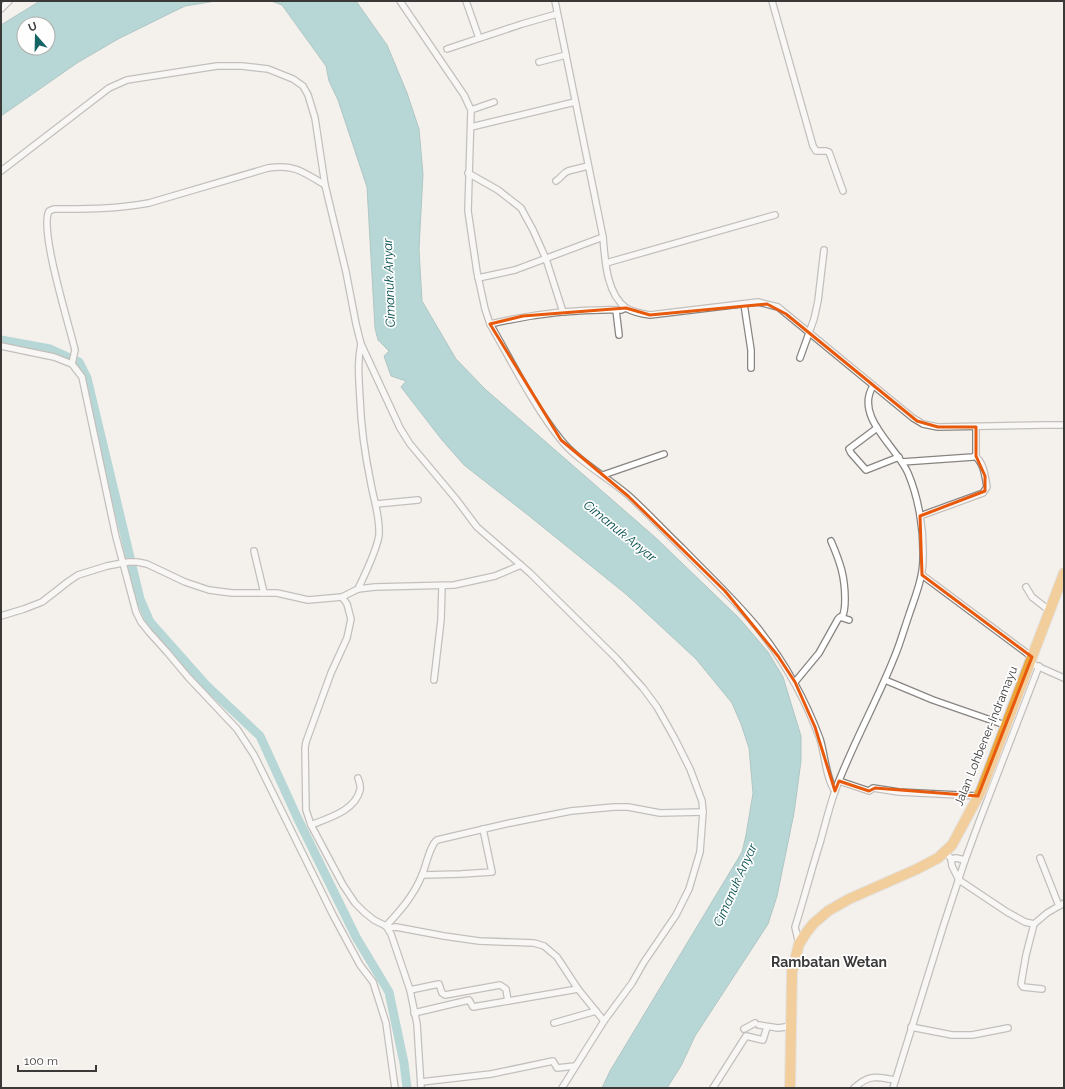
<svg xmlns="http://www.w3.org/2000/svg" width="1065" height="1089" viewBox="0 0 1065 1089" font-family="Raleway,sans-serif">
<style>
.water{fill:#6cb9b9;stroke:#5d9392;fill-rule:evenodd}
.lines{fill:none;stroke-linecap:round;stroke-linejoin:round}
.river{stroke:#6cb9b9;stroke-width:9}
.street-casing{stroke:#878481;stroke-width:8}
.highway-casing{stroke:#d0cfcf;stroke-width:12}
.street{stroke:#fff;stroke-width:5.5}
.highway{stroke:#eda53a;stroke-width:10}
.marked{fill:none;stroke:#e8590c;stroke-width:3;stroke-linejoin:round}
.labels{text-anchor:middle;dominant-baseline:central;stroke-width:3.5;stroke-linejoin:round;paint-order:stroke}
.street-label{font-size:12px;fill:#3a3938;stroke:#fffefe}
.water-label{font-size:13px;font-style:italic;fill:#064f4f;stroke:#fffefe}
.quarter-label{font-size:14px;font-weight:bold;fill:#3a3938;stroke:#fffefe}
</style>
<rect width="100%" height="100%" fill="#f4f1ed"/>
<g class="water">
<path d="M40 1H216L185 6 118 39 77 63 1 116V25ZM24 24H48V48H24Z"/>
<path d="M271 1H356L387 45 407 93 419 129 423 174 419 249 422 301 456 359 485 389 656 538 739 618 768 652 783 677 801 736V761L794 813 777 896 768 924 695 1036 681 1066 667 1088H602L610 1071 742 852 746 835 753 793 749 748 741 724 732 703 696 659 627 595 528 515 464 465 442 440 401 387 406 381 391 376 384 356 389 351 378 340 375 328 367 187 338 100 329 81 326 66 282 5Z"/>
</g>
<g class="lines">
<path class="river" d="M1 340 50 349 79 362 87 378 140 599 150 622 206 685 260 736 297 817 356 937 389 992 404 1063 407 1088"/>
<defs>
<g id="street">
<path d="M400 1 464 95 471 110 468 211 477 272 485 309 490 324"/>
<path d="M466 1 479 38"/>
<path d="M555 1 603 237C605 259 606 293 626 308 633 312 643 314 650 315L758 302 778 307 913 418 923 424 938 427 1045 425H1064"/>
<path d="M772 1 813 146 816 151H826L829 152 843 191"/>
<path d="M1 9 9 1"/>
<path d="M447 49 522 24 557 14"/>
<path d="M539 62 566 55"/>
<path d="M471 110 494 102"/>
<path d="M471 127 575 102"/>
<path d="M1 171 109 88 127 80 217 66H242L268 69 293 79 303 86 308 95 315 118 325 185 346 272 356 324 361 344 400 428 410 444 456 499 477 527 530 573 616 658 643 688 657 707 675 739 690 769 702 801 703 812 700 852 689 889 676 915 644 962 632 983 604 1021 562 1088"/>
<path d="M468 173 498 190 521 208 533 230 546 259 563 312"/>
<path d="M556 181C561 178 563 173 568 171L588 166"/>
<path d="M606 263 775 215"/>
<path d="M478 278 515 270 603 237"/>
<path d="M744 304 751 350V368"/>
<path d="M626 308 621 310C577 309 533 314 490 324 512 362 533 405 561 440 578 461 607 477 628 495 647 512 664 531 682 548 707 574 734 599 757 627 784 661 805 698 820 739 825 755 826 779 835 791"/>
<path d="M616 310 619 335"/>
<path d="M1 346 54 357 72 364 82 377 116 537 136 612 141 622 149 632 167 652 188 677 237 729 254 755 333 915 360 965 373 982 386 1023 395 1088"/>
<path d="M800 358 814 319 818 301 824 250"/>
<path d="M72 364 75 350C69 324 39 230 49 211L54 209C87 209 118 209 149 203L268 168C295 164 303 172 325 185"/>
<path d="M877 428 849 449 851 453 866 470 899 457"/>
<path d="M902 462 973 457 976 455V427"/>
<path d="M603 475 664 454"/>
<path d="M376 504 418 500"/>
<path d="M920 516 983 493 987 487C985 476 984 463 975 456"/>
<path d="M831 541C840 562 845 576 845 599 845 606 845 612 842 617"/>
<path d="M254 551 264 593"/>
<path d="M922 575 1032 657"/>
<path d="M1026 587 1032 597 1050 611"/>
<path d="M358 589C365 574 377 550 379 535 380 516 374 501 371 484 365 455 361 428 360 399 359 380 357 362 361 344"/>
<path d="M342 597 347 604 351 619 347 638 331 673 306 742 305 748 306 810 311 825 343 885 355 903 364 912 374 920 386 926 391 934 410 990 417 1024 421 1088"/>
<path d="M1 616 24 609 42 602 69 581 78 575 107 566 128 562H137L147 564 185 582 209 590 232 593H277L308 600 342 597 358 589 375 587 454 585 495 576 521 565"/>
<path d="M1030 663 1064 678"/>
<path d="M434 680 441 620 442 586"/>
<path d="M885 680 933 700 1005 725"/>
<path d="M795 682 819 653 838 619 840 617 849 620"/>
<path d="M839 781 869 791 873 788 899 792 978 796"/>
<path d="M311 825C328 818 355 811 360 790 361 786 359 781 358 778"/>
<path d="M946 852 951 859 952 866 959 880 1007 912 1025 922 1034 924 1047 913 1064 903"/>
<path d="M1040 858 1059 906"/>
<path d="M951 859 956 858 965 860"/>
<path d="M422 875 461 874 492 872 483 829"/>
<path d="M1034 924 1026 955 1021 984 1023 987 1042 989"/>
<path d="M386 926C401 910 414 895 422 875 426 866 430 845 437 840L510 823 571 811 614 807H628L660 813 703 812"/>
<path d="M388 928 396 927 444 936 479 941 534 943 544 946 557 957 578 989 604 1021"/>
<path d="M799 944 795 927C804 899 811 871 820 843 825 825 829 808 835 791 852 745 876 703 894 658 900 644 904 629 909 615 915 597 923 578 923 559 924 531 919 499 908 473 897 447 854 417 873 386"/>
<path d="M410 990 439 984 442 993 445 995 500 985 506 989 508 1001 578 989"/>
<path d="M414 1013 469 1000 473 1007 508 1001"/>
<path d="M554 1023 596 1011"/>
<path d="M759 1025 778 1028 792 1026"/>
<path d="M911 1027 952 1035H972L1008 1028"/>
<path d="M744 1029 755 1023"/>
<path d="M421 1082 491 1074 553 1061 557 1068 575 1066"/>
<path d="M713 1088 746 1036 763 1040 767 1027"/>
<path d="M854 1088C870 1074 875 1077 895 1080"/>
<path d="M893 1088 944 924 965 860 979 822 1039 666"/>
</g>
<path id="highway" d="M790 1088 792 972 799 944 806 933 813 924 828 911 849 899 917 869 938 858 952 845 981 791 1064 573"/>
</defs>
<use href="#street" class="street-casing"/>
<use href="#highway" class="highway-casing"/>
<use href="#street" class="street"/>
<use href="#highway" class="highway"/>
</g>
<path d="M0 0H1065V1089H0ZM767 304 786 314 917 421 938 427H976V456L985 476V491L920 516 922 575 1032 657 978 796 875 788 869 791 839 781 835 791 815 727 795 682 778 656 725 591 628 496 561 440 490 324 523 316 626 308 650 315Z" fill="#f4f1ed" fill-opacity=".55" fill-rule="evenodd"/>
<path class="marked" d="M767 304 786 314 917 421 938 427H976V456L985 476V491L920 516 922 575 1032 657 978 796 875 788 869 791 839 781 835 791 815 727 795 682 778 656 725 591 628 496 561 440 490 324 523 316 626 308 650 315Z"/>
<g class="labels">
<g class="street-label">
<text transform="translate(986 736) rotate(-68)">Jalan Lohbener-Indramayu</text>
</g>
<g class="water-label">
<text transform="translate(389 283) rotate(-92)">Cimanuk Anyar</text>
<text transform="translate(620 531) rotate(39)">Cimanuk Anyar</text>
<text transform="translate(735 885) rotate(-66)">Cimanuk Anyar</text>
</g>
<g class="quarter-label">
<text x="829" y="962">Rambatan Wetan</text>
</g>
</g>
<rect width="1065" height="1089" fill="none" stroke="#3a3938" stroke-width="4"/>
<g transform="translate(36 36) rotate(340)"><circle r="19" fill="#fffefe" stroke="#b0afaf"/>
<path d="M0-3L7 15L0 10L-7 15Z" fill="#156465"/>
<text y="-6" font-size="11" font-weight="bold" text-anchor="middle" fill="#3a3938">U</text>
</g>
<path d="M18 1065v6h78v-6" fill="none" stroke="#3a3938" stroke-width="2"/>
<text x="24" y="1065" font-size="12" fill="#3a3938" stroke="#fffefe" stroke-width="3" paint-order="stroke">100 m</text>
</svg>
